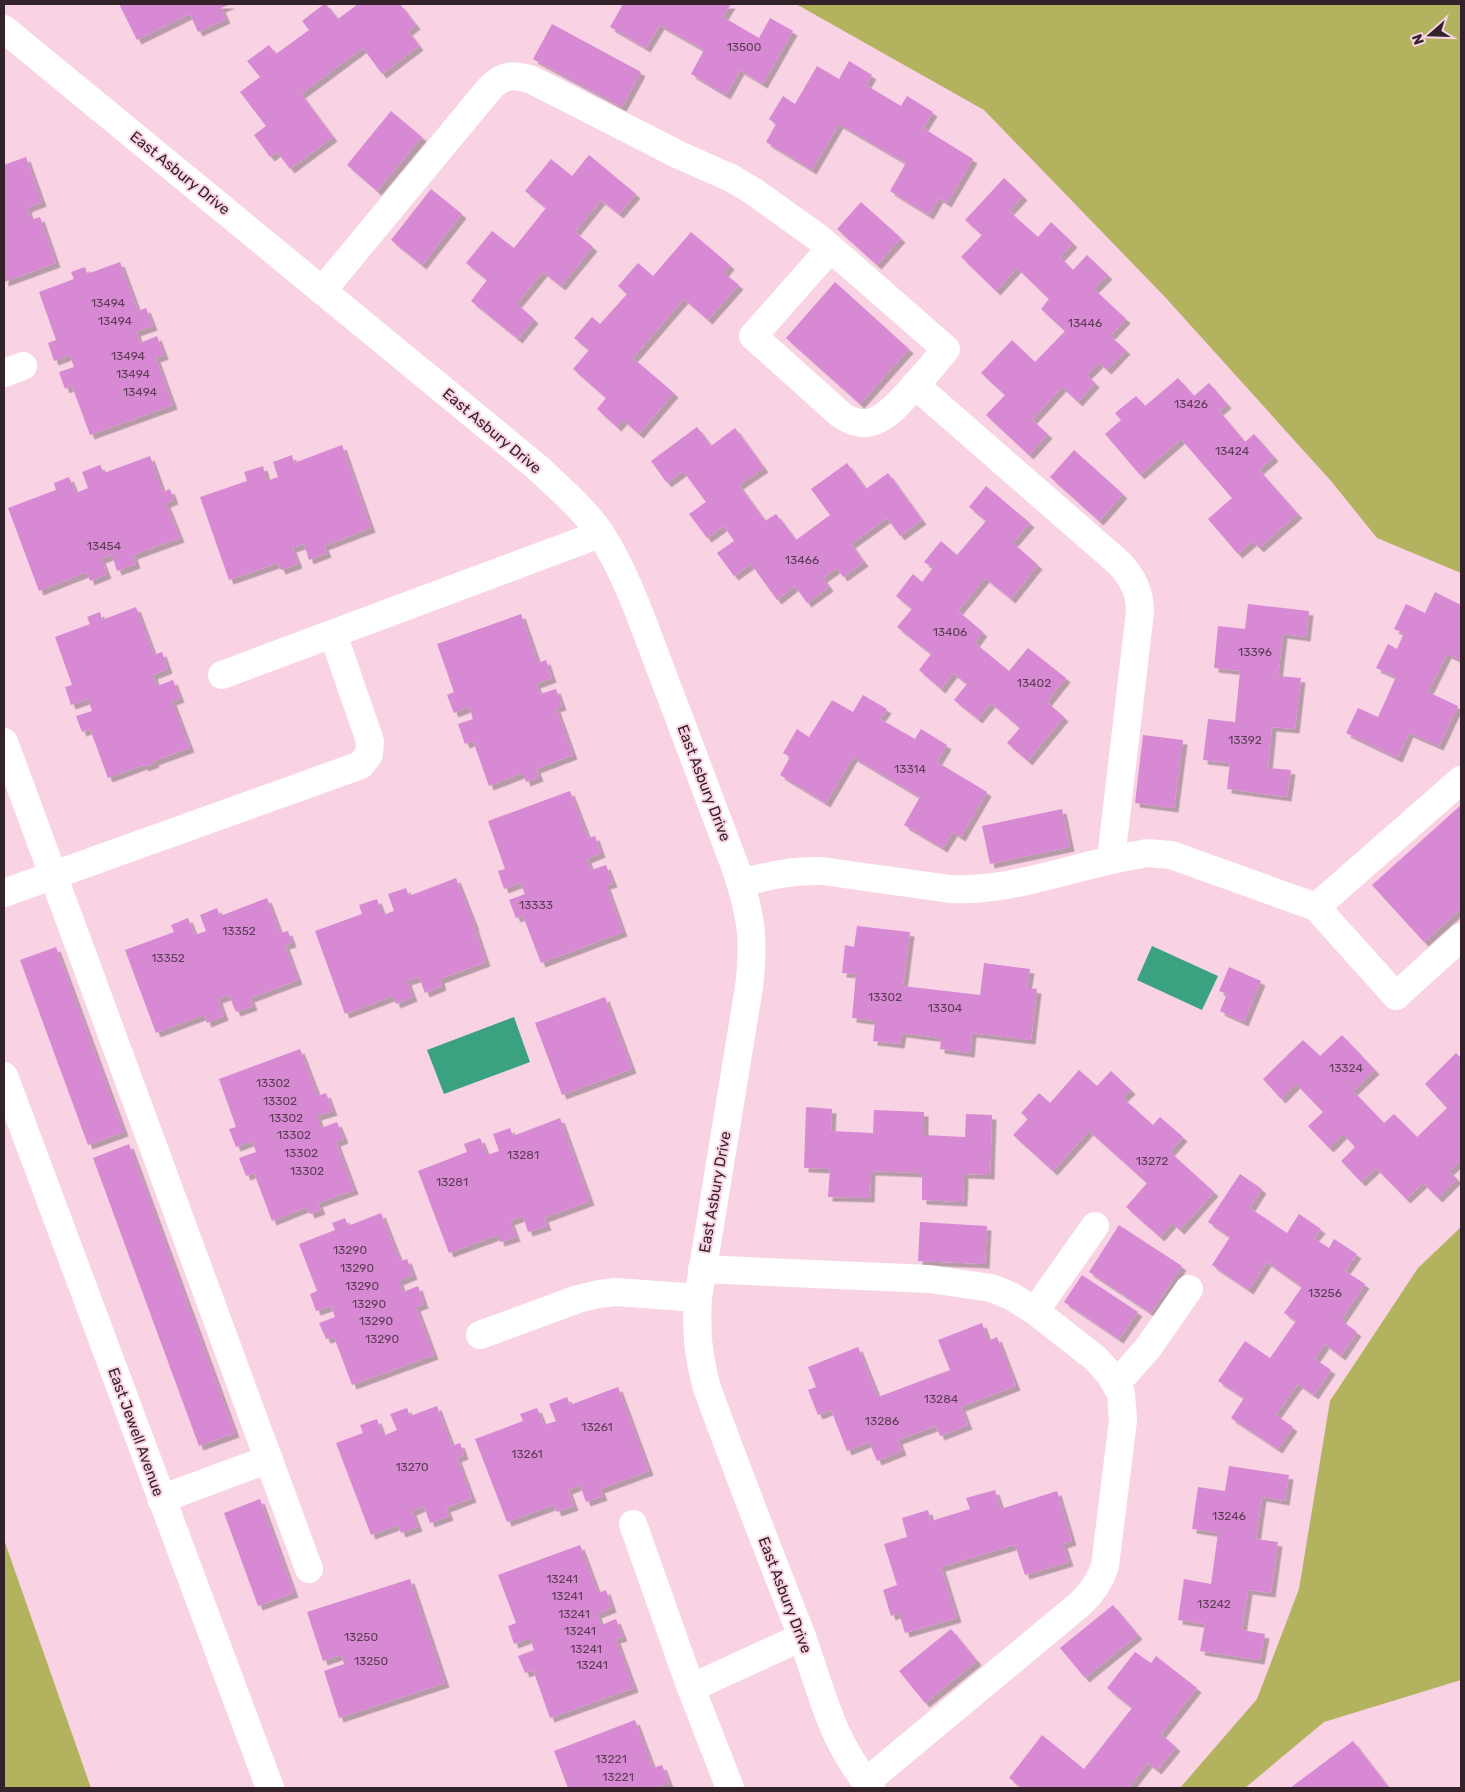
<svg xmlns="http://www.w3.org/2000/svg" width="1465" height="1792" viewBox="0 0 1465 1792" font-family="Rubik,sans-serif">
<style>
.green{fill:#b3b25f}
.water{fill:#3ba281}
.building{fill:#d789d4;filter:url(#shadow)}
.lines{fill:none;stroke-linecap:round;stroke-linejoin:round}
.minor{stroke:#fff;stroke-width:28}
.labels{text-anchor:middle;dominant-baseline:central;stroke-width:4;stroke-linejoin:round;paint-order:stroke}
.number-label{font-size:12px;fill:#5d3c55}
.street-label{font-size:15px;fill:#34222b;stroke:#f9d2e4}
</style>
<defs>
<filter id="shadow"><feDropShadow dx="4.5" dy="4.5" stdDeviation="0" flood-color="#0004"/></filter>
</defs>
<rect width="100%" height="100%" fill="#f9d2e4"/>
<g class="green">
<path d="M796 4H1461V573L1377 538 1331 481 1165 297 984 110Z"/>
<path d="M1461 1227V1680L1324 1722 1245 1788H1180L1257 1699 1299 1589 1330 1401 1418 1268Z"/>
<path d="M4 1539 8 1551 91 1788H4Z"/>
</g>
<g class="water">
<path d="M1152 946 1218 976 1202 1010 1137 980Z"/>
<path d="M514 1017 530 1062 444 1094 427 1050Z"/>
</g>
<g class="building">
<path d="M119 4H231L221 8 226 19 198 32 190 14 137 40Z"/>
<path d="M324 4H326L338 19 358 4H400L416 25 408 31 419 46 382 74 363 48 301 94 333 137 290 169 277 152 270 157 254 135 266 126 240 92 260 77 247 61 269 45 276 54 309 30 302 21Z"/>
<path d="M623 4H731L723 17 759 38 770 18 793 31 763 84 740 70 726 95 691 74 704 50 660 25 646 48 610 27Z"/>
<path d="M552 24 641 72 622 107 533 59Z"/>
<path d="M849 61 872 75 866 85 901 106 907 96 933 112 923 128 973 159 947 203 939 198 929 215 890 191 906 163 839 124 812 170 766 142 776 124 769 119 783 96 795 104 817 66 839 79Z"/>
<path d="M391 111 422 137 377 191 347 165Z"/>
<path d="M589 155 636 194 619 214 601 200 575 232 593 247 561 286 543 272 517 304 534 319 518 339 471 301 487 280 466 263 492 231 514 248 546 208 525 191 551 159 572 176Z"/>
<path d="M26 157 42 202 27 208 31 220 40 217 56 263 4 282V165Z"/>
<path d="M1004 178 1023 196 1009 211 1038 237 1051 222 1073 243 1060 257 1073 270 1087 255 1108 275 1094 289 1126 319 1110 336 1126 350 1107 370 1099 363 1087 375 1095 383 1078 402 1062 387 1032 420 1048 434 1029 455 986 415 1005 395 981 373 1012 340 1035 362 1065 331 1041 309 1049 299 1017 268 996 291 961 257 982 235 965 220Z"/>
<path d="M431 189 462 214 422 265 391 240Z"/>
<path d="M861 202 901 238 877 265 837 229Z"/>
<path d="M691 232 730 265 724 273 739 285 708 320 684 299 633 358 674 393 639 434 623 420 617 427 597 409 606 398 573 369 589 350 574 338 592 317 600 324 627 294 618 286 638 263 653 276Z"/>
<path d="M120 262 138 311 146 308 153 326 136 332 140 343 157 336 164 355 156 358 173 405 90 435 72 386 65 389 59 372 74 367 70 355 54 361 48 343 56 340 39 292 74 279 71 272 85 267 87 274Z"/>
<path d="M835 282 909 349 860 404 786 338Z"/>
<path d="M1178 378 1194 396 1209 383 1227 404 1219 411 1245 442 1254 434 1274 457 1259 470 1298 514 1259 548 1253 541 1238 554 1208 519 1232 498 1181 439 1140 475 1105 434 1121 420 1115 413 1136 396 1145 406Z"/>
<path d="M697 427 711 446 735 428 764 468 739 485 765 521 776 514 796 540 830 515 811 489 847 463 866 489 888 473 922 520 900 536 887 518 851 544 864 562 843 577 837 568 823 578 829 587 807 603 795 586 777 600 751 564 734 576 717 553 734 541 724 526 707 538 689 514 706 502 683 471 667 483 651 461Z"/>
<path d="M342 445 371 528 324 546 327 553 309 560 304 544 292 548 298 564 281 570 278 563 229 580 200 497 247 481 244 472 263 466 267 481 278 477 273 462 292 455 294 463Z"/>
<path d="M1074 450 1123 494 1099 521 1050 477Z"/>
<path d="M150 456 163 492 170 489 174 500 166 503 180 538 133 555 136 564 117 571 112 555 101 559 107 574 90 581 87 572 39 591 8 508 56 490 54 483 69 477 76 493 88 488 82 472 100 465 104 473Z"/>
<path d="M986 486 1030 523 1013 543 1038 565 1011 599 985 578 958 611 983 632 975 643 1009 671 1028 648 1066 678 1047 702 1064 717 1028 761 1007 743 1020 728 991 703 978 719 954 700 967 684 953 673 941 689 919 670 931 654 897 627 912 609 896 596 913 574 922 582 933 568 924 562 941 541 957 555 986 521 969 507Z"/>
<path d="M1435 592 1461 605V660L1447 654 1428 692 1458 706 1439 746 1409 733 1398 758 1346 733 1358 708 1378 717 1396 677 1376 668 1388 644 1397 649 1404 633 1394 629 1406 604 1425 613Z"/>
<path d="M1248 604 1309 611 1306 637 1283 634 1278 676 1301 678 1295 729 1272 727 1268 768 1291 770 1287 797 1227 789 1230 763 1203 760 1208 719 1235 722 1240 671 1214 668 1218 626 1245 629Z"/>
<path d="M136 607 154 655 162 652 168 669 153 675 157 686 173 680 180 698 172 701 190 748 154 761 155 763 144 767 143 765 108 778 90 729 82 732 76 716 92 711 88 699 71 705 65 687 72 685 55 637 90 624 87 617 100 612 102 620Z"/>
<path d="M521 614 538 663 546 660 552 678 536 684 540 694 556 689 562 706 556 708 573 755 536 769 539 777 526 782 523 773 489 786 473 741 465 744 458 724 473 719 469 707 454 713 447 695 454 692 437 644Z"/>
<path d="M863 695 887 709 880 719 915 739 921 729 947 745 937 762 987 792 961 837 953 832 943 848 904 825 920 797 853 757 826 803 780 775 790 757 783 753 797 729 809 737 832 700 853 712Z"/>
<path d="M1143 735 1183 740 1174 808 1135 803Z"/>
<path d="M570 791 588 838 595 836 601 853 587 859 591 870 606 865 613 883 606 885 623 932 541 963 523 916 516 918 509 900 525 894 520 883 504 889 498 871 505 869 488 821Z"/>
<path d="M1461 805V909L1424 942 1372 885Z"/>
<path d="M1062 809 1070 847 990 864 982 826Z"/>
<path d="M456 878 475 926H474L486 962 440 979 442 986 425 993 419 977 407 981 413 997 396 1004 393 996 345 1014 315 931 362 914 359 905 377 899 383 915 394 911 388 894 406 888 409 896Z"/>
<path d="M267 898 280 933 288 931 292 943 285 945 298 980 250 998 253 1006 236 1012 229 995 218 999 224 1016 207 1023 204 1015 156 1033 125 950 174 932 171 925 188 918 195 935 206 931 200 915 217 908 220 916Z"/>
<path d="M857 926 910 932 903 986 980 995 984 963 1030 969 1027 988 1037 989 1031 1040 972 1033 970 1053 940 1049 941 1038 902 1033 900 1044 873 1041 875 1021 852 1018 856 974 842 973 845 945 854 947Z"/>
<path d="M56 947 124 1132 88 1145 20 960Z"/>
<path d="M1229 967 1261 981 1244 1022 1220 1011 1227 994 1219 991Z"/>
<path d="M605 997 632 1069 562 1095 535 1023Z"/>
<path d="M1342 1035 1375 1070 1353 1091 1384 1123 1394 1114 1417 1137 1447 1108 1425 1084 1456 1053 1461 1058V1160L1449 1171 1457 1179 1438 1198 1423 1183 1406 1199 1376 1168 1361 1182 1341 1161 1355 1147 1343 1134 1329 1148 1308 1126 1323 1112 1296 1084 1281 1099 1263 1079 1303 1040 1320 1056Z"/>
<path d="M300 1049 318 1096 326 1093 333 1111 317 1116 321 1128 337 1122 344 1139 336 1142 354 1190 318 1203 321 1210 310 1214 307 1207 272 1221 254 1173 246 1176 239 1158 256 1152 252 1141 236 1147 229 1129 236 1127 219 1079Z"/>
<path d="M1079 1070 1097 1086 1111 1071 1131 1090 1123 1098 1153 1125 1160 1117 1183 1137 1170 1152 1214 1192 1180 1230 1172 1223 1160 1237 1126 1207 1147 1183 1089 1131 1053 1171 1013 1135 1028 1119 1021 1113 1039 1093 1050 1103Z"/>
<path d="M806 1107 832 1109 831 1131 873 1133 874 1110 924 1112V1135L965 1137 966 1114 992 1115 990 1175 964 1174 963 1202 922 1200V1173L871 1171 870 1198 828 1197 830 1169 804 1168Z"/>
<path d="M560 1118 590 1201 544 1218 547 1226 528 1232 523 1216 510 1221 516 1237 500 1242 498 1235 449 1253 418 1171 467 1152 464 1144 480 1138 487 1155 499 1151 493 1134 510 1128 513 1136Z"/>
<path d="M129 1144 235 1433 199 1446 93 1158Z"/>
<path d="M1240 1174 1262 1189 1250 1208 1287 1233 1299 1214 1321 1229 1314 1238 1329 1248 1334 1239 1357 1254 1345 1271 1365 1284 1341 1320 1357 1332 1341 1356 1325 1344 1315 1359 1331 1370 1314 1395 1298 1384 1276 1415 1293 1427 1278 1449 1231 1418 1244 1398 1218 1381 1245 1341 1270 1358 1296 1321 1284 1313 1302 1287 1267 1262 1249 1290 1212 1265 1230 1237 1208 1222Z"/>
<path d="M381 1213 400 1261 407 1259 413 1275 399 1281 403 1292 418 1286 424 1304 416 1307 434 1355 352 1385 334 1337 326 1339 319 1323 335 1317 331 1306 316 1311 310 1294 317 1291 299 1244 335 1230 332 1223 345 1218 348 1226Z"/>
<path d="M920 1222 987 1226 985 1264 918 1261Z"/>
<path d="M1119 1225 1182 1266 1151 1313 1089 1272Z"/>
<path d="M1082 1275 1138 1312 1119 1339 1064 1302Z"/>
<path d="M982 1323 988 1341 997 1337 1016 1386 961 1407 968 1425 940 1436 936 1426 898 1440 902 1451 877 1461 869 1442 847 1451 831 1410 818 1415 808 1390 816 1387 808 1367 858 1347 878 1397 950 1370 938 1340Z"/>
<path d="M618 1387 649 1471 600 1489 603 1496 586 1502 580 1485 568 1490 574 1506 557 1512 554 1505 507 1522 475 1439 523 1421 520 1414 537 1408 544 1425 556 1421 549 1404 567 1397 570 1405Z"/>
<path d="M437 1406 452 1446 460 1443 464 1455 457 1458 472 1498 446 1508 449 1516 430 1523 424 1506 412 1511 418 1527 401 1533 398 1525 371 1535 336 1443 363 1433 360 1425 377 1419 383 1436 397 1430 390 1414 407 1408 410 1416Z"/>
<path d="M1229 1466 1289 1475 1285 1501 1262 1497 1256 1539 1278 1542 1271 1593 1248 1590 1242 1630 1265 1634 1260 1660 1200 1651 1205 1624 1178 1620 1184 1579 1211 1584 1218 1533 1192 1529 1198 1487 1225 1491Z"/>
<path d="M995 1490 1001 1509 1057 1491 1072 1541 1063 1544 1069 1562 1025 1575 1015 1545 941 1567 957 1618 905 1633 899 1613 891 1616 883 1590 897 1585 884 1544 907 1537 902 1518 928 1510 931 1521 970 1509 966 1498Z"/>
<path d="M260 1499 294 1593 258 1606 224 1513Z"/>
<path d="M580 1545 598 1593 606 1590 612 1608 597 1614 601 1625 616 1619 623 1637 616 1639 634 1688 550 1718 533 1670 525 1673 518 1656 534 1650 530 1638 514 1644 508 1626 516 1623 498 1575Z"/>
<path d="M410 1579 445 1683 339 1718 324 1671 344 1664 341 1655 323 1661 307 1612Z"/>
<path d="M1113 1605 1138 1635 1085 1678 1060 1648Z"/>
<path d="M951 1629 977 1661 925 1703 899 1671Z"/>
<path d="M1135 1652 1151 1663 1156 1656 1197 1688 1161 1734 1176 1747 1157 1770 1148 1763 1129 1788H1022L1009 1778 1042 1735 1084 1769 1132 1708 1107 1688Z"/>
<path d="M635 1720 653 1768 662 1765 669 1783 654 1788H568L554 1751Z"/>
<path d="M1353 1741 1389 1788H1290Z"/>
</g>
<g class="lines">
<g class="minor">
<path d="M4 29 538 468C560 489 584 509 601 534 628 577 644 626 662 673 687 738 711 803 736 869 751 915 755 939 749 987L698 1298C696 1331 698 1356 707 1388 737 1471 769 1552 801 1634 822 1691 830 1739 871 1788"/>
<path d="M322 291 490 88C503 74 515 74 532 80L679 155 731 178 753 191 820 239 946 349C935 363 923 377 911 390 891 412 870 437 840 414L753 336 830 249"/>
<path d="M4 373 23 366"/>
<path d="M915 385 1119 563C1133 578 1140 592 1140 612L1111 859"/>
<path d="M222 675 600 534"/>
<path d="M4 742 309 1569"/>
<path d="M741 883C768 876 793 870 822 871L950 889C1014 892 1075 865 1137 855L1147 853 1171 855 1316 907 1396 996 1461 937"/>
<path d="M4 893 361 765 369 754 370 741 333 634"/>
<path d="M1316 907 1461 780"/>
<path d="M4 1076 270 1788"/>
<path d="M702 1269 929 1279 991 1288 1011 1296 1035 1311 1095 1358 1109 1373 1121 1393 1123 1420 1105 1566C1100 1581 1092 1593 1080 1604L866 1782"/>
<path d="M1035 1311 1095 1226"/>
<path d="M480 1335 578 1299 599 1294 616 1292 698 1298"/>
<path d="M1116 1384 1148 1348 1189 1289"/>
<path d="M161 1499 269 1459"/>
<path d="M633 1524 691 1688"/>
<path d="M730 1788 691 1688 802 1637"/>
</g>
</g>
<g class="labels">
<g class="number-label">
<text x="744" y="47">13500</text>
<text x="108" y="303">13494</text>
<text x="115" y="321">13494</text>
<text x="1085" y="323">13446</text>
<text x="128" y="356">13494</text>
<text x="133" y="374">13494</text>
<text x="140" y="392">13494</text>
<text x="1191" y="404">13426</text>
<text x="1232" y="451">13424</text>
<text x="104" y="546">13454</text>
<text x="802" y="560">13466</text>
<text x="950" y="632">13406</text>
<text x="1255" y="652">13396</text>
<text x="1034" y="683">13402</text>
<text x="1245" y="740">13392</text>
<text x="910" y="769">13314</text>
<text x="536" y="905">13333</text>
<text x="239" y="931">13352</text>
<text x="168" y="958">13352</text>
<text x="885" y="997">13302</text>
<text x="945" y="1008">13304</text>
<text x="1346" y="1068">13324</text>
<text x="273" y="1083">13302</text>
<text x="280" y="1101">13302</text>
<text x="286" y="1118">13302</text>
<text x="294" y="1135">13302</text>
<text x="301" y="1153">13302</text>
<text x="523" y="1155">13281</text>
<text x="1152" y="1161">13272</text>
<text x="307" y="1171">13302</text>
<text x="452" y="1182">13281</text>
<text x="350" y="1250">13290</text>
<text x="357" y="1268">13290</text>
<text x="362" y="1286">13290</text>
<text x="1325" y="1293">13256</text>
<text x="369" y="1304">13290</text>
<text x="376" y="1321">13290</text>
<text x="382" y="1339">13290</text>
<text x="941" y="1399">13284</text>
<text x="882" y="1421">13286</text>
<text x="597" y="1427">13261</text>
<text x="527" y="1454">13261</text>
<text x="412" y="1467">13270</text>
<text x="1229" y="1516">13246</text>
<text x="562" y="1579">13241</text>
<text x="567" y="1596">13241</text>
<text x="1214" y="1604">13242</text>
<text x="574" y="1614">13241</text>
<text x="580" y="1631">13241</text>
<text x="361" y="1637">13250</text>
<text x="586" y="1649">13241</text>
<text x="371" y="1661">13250</text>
<text x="592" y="1665">13241</text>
<text x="611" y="1759">13221</text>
<text x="618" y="1777">13221</text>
</g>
<g class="street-label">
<text transform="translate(180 173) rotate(39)">East Asbury Drive</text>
<text transform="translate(492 431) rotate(40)">East Asbury Drive</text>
<text transform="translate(704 783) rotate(69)">East Asbury Drive</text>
<text transform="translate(715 1192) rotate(-80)">East Asbury Drive</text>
<text transform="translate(136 1432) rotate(70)">East Jewell Avenue</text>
<text transform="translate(785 1595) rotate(69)">East Asbury Drive</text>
</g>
</g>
<rect width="1465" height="1792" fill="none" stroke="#34222b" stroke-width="10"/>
<g transform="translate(1430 35) rotate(250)" stroke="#f9d2e4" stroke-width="4" paint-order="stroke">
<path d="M0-4L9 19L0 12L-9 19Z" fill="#34222b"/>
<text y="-8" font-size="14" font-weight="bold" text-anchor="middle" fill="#34222b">N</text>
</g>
</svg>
